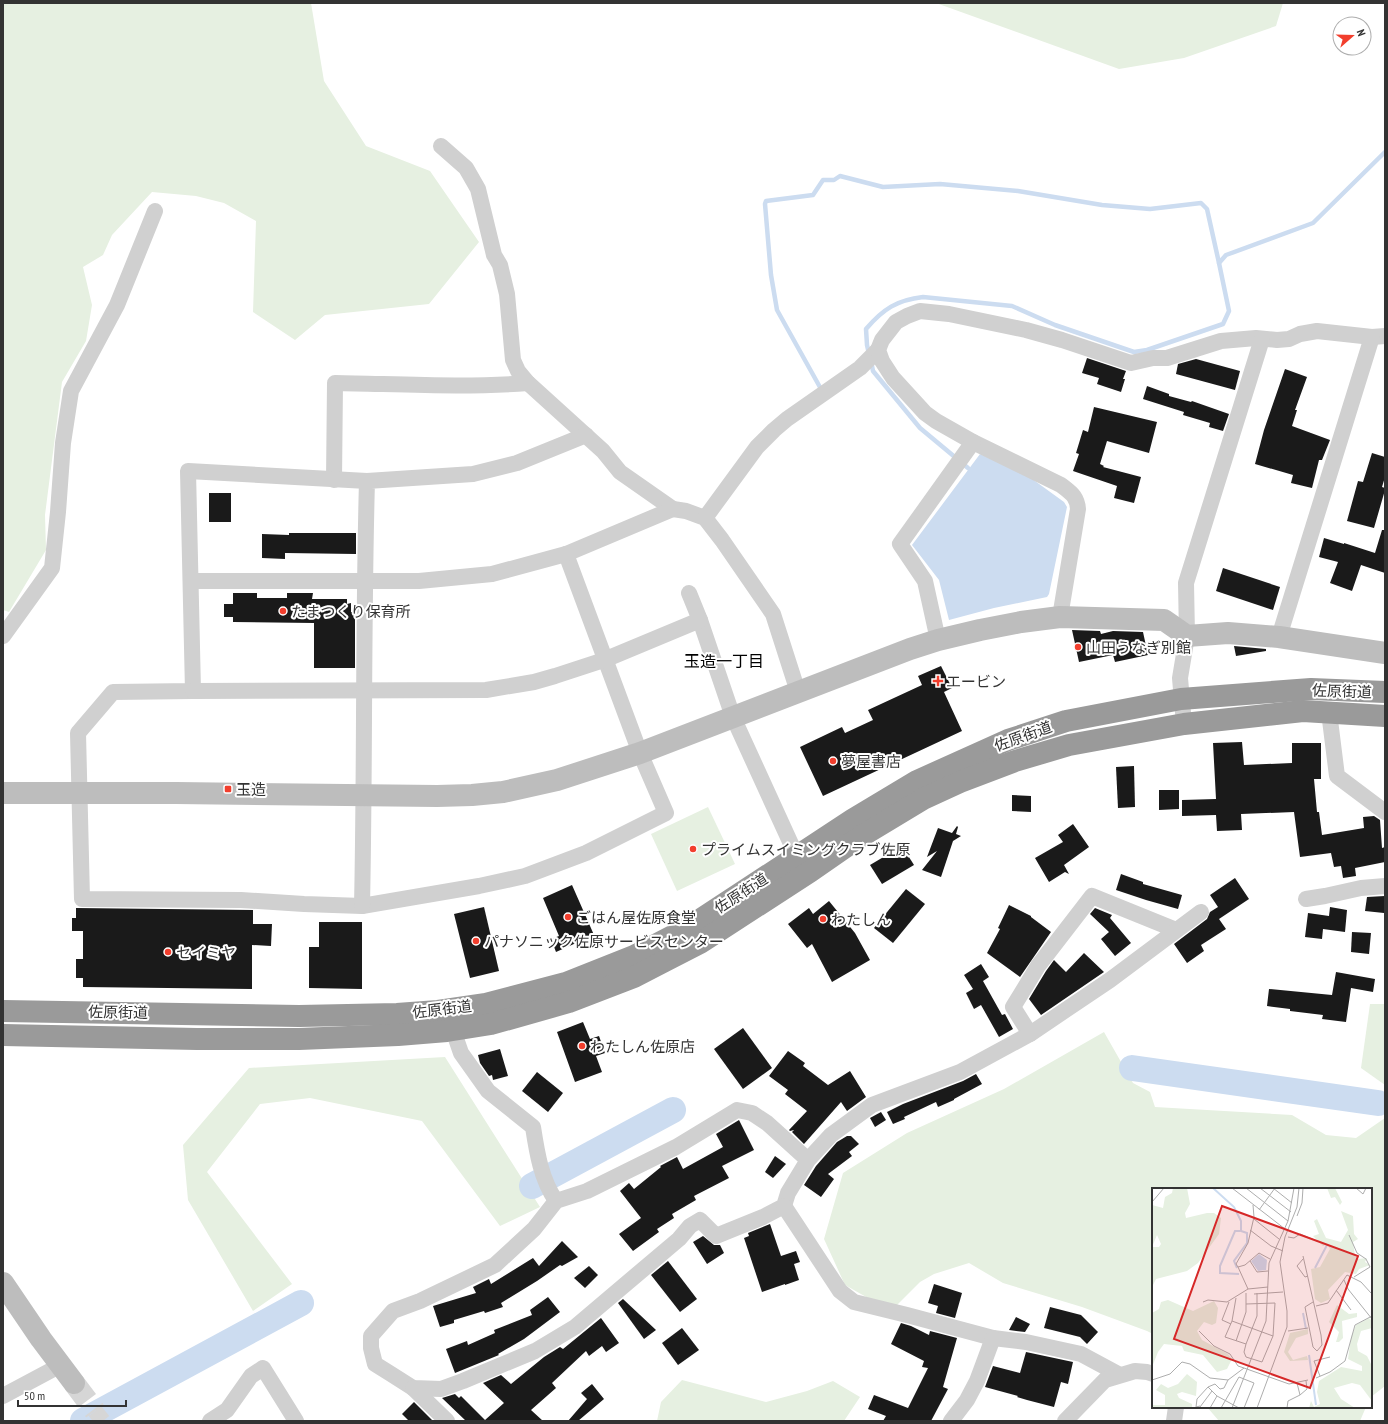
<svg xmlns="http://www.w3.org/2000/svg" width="1388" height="1424" viewBox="0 0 1388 1424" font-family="'PT Sans Narrow','Noto Sans JP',sans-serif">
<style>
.green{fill:#e6f0e1}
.water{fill:#ccdcf0}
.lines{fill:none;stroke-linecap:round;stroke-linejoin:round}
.stream{stroke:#ccdcf0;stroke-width:4.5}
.river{stroke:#ccdcf0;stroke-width:26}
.building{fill:#1a1a1a}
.street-tunnel{stroke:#d6d6d6;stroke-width:16;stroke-dasharray:16 8;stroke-linecap:butt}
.secondary-tunnel{stroke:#d6d6d6;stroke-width:22;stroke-dasharray:22 11;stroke-linecap:butt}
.street{stroke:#d0d0d0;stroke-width:16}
.secondary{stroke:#bdbdbd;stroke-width:22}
.highway{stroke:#9a9a9a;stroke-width:22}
.poi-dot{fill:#f23e2d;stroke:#fff;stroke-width:1.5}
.labels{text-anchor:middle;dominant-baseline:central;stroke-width:4;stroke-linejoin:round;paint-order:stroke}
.poi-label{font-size:15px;fill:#333;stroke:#fff;text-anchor:start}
.street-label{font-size:15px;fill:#333;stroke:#fff}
.neighbourhood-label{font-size:16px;fill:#000;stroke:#fff}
.inset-river{fill:none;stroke:#ccdcf0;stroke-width:2}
.inset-road{fill:none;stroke:#adadad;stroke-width:1}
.view{fill:#d62828;fill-opacity:0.15;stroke:#d62828;stroke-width:2}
.inset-edge{fill:none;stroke:#333;stroke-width:2}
</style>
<rect width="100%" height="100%" fill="#fff"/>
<g class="green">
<path d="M3 3H311L324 81 366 146 430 171 479 242 429 304 325 315 295 340 253 312 256 221 224 203 196 196 152 192 112 235 103 255 83 267 92 305 86 341 62 382 45 515 46 550 9 612 3 610Z"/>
<path d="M936 3H1283L1276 26 1184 58 1119 69Z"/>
<path d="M708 807 735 864 677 891 651 834Z"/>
<path d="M1370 1004H1385V1085L1361 1068Z"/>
<path d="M1104 1032 1133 1083 1150 1092 1155 1107 1292 1115 1326 1135 1356 1138 1385 1118V1386L1371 1397V1189H1153V1334L1147 1331 1082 1307 1003 1283 969 1263 934 1274 920 1282 891 1311 845 1285 824 1239 843 1173 907 1133 1004 1089Z"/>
<path d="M445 1057 540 1207 500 1226 422 1121 310 1098 260 1104 207 1172 292 1284 253 1311 188 1200 183 1145 249 1068Z"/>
<path d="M682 1380 766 1402 807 1391 833 1381 860 1397 844 1421H657L661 1402Z"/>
<path d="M1207 1407H1366L1360 1421H1219Z"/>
</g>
<path class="water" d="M980 454 1024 473 1064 502 1067 507 1049 594 1047 597 994 608 949 620 939 580 912 545Z"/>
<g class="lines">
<g class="stream">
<path d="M869 354 867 345 866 329C883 309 897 300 923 297L1012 306 1055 325 1134 352 1147 350 1223 324 1229 311 1219 263 1226 255 1313 223 1385 152"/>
<path d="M871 361 873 371 920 428 968 468"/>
<path d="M821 389 777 310 771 275 765 204 766 201 813 195 823 180H834L840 176 883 187 940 184 1018 191 1102 205 1150 209 1201 203 1207 209 1219 263"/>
</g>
<g class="river">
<path d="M1132 1068 1378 1103"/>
<path d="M532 1186 673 1110"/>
<path d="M83 1421 301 1303"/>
</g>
</g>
<g class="building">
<path d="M1087 358 1126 371 1123 379H1125L1121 392 1097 384 1099 378 1082 373Z"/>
<path d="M1196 359 1240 371 1235 390 1176 374 1178 364Z"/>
<path d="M1285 369 1307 377 1295 410H1297L1292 426 1330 440 1322 460H1319L1312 488 1291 483 1293 475 1255 464 1264 430Z"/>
<path d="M1147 386 1169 394V396L1191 402 1192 401 1229 414 1223 431 1209 427 1210 423 1183 415 1184 412 1143 399Z"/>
<path d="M1094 407 1157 422 1149 453 1107 441 1100 464 1104 466 1103 467 1141 477 1134 503 1114 498 1117 486 1073 471 1079 454 1076 453 1083 430 1088 432Z"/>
<path d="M1372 453 1385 457V477L1382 487 1385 488V490L1374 528 1347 521 1358 481 1363 482Z"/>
<rect x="209" y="493" width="22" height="29"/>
<path d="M1382 530H1385V573L1361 565 1352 591 1330 583 1338 562 1319 557 1324 538 1344 544V543L1375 553Z"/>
<path d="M289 533H356V554L285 553V559L262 558V534L289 535Z"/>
<path d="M1223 568 1280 587 1273 610 1216 591Z"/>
<path d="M233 593H257V598H287V593H313L312 599H347V604L351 603V612H355V668H314V623L233 622V617H224V604H233Z"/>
<path d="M1072 630 1100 631 1101 634 1113 631 1143 632 1148 655 1115 662 1113 655 1079 662Z"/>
<path d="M1234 646 1266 649V651L1236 656Z"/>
<path d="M941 666 952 688 944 692 962 731 823 796 800 747 842 727 845 733 873 720 868 710 922 685 918 676Z"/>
<path d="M1242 742 1244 765 1292 763V743H1321V779H1314L1317 812H1319L1322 835 1364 828 1363 817 1374 816 1380 820 1382 848 1385 847V862L1355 868 1356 876 1343 878 1341 866 1334 867 1331 853 1300 857 1294 812 1241 814 1242 830 1217 831 1216 815 1182 816V800L1216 799 1213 743Z"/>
<path d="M1134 766 1135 807 1118 808 1116 767Z"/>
<path d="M1159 790H1179V809L1159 810Z"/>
<path d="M1012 795 1031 796V812L1012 811Z"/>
<path d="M1073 824 1089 847 1064 865 1069 874 1065 872 1049 882 1035 858 1063 842 1058 835Z"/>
<path d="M957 826 958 827 956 834 961 836 953 841 941 877 922 870 937 851 927 857 938 828 952 833Z"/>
<path d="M902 846 914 865 882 884 870 865Z"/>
<path d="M1121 874 1143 882V884L1182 895 1178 909 1146 900 1116 890Z"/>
<path d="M1235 878 1249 899 1219 919 1226 929 1201 945 1204 951 1187 963 1174 944 1207 919 1210 912 1218 907 1210 895Z"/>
<path d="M572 885 594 935 556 952 551 939 559 936 543 898Z"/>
<path d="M906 889 925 904 893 943 874 928Z"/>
<path d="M1385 896 1384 913 1365 911 1367 897Z"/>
<path d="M829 901 855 933 870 960 832 982 812 944 807 948 788 924 809 908 813 914Z"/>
<path d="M1009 905 1031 916V917L1051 932 1020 977 987 953 1000 929 998 928Z"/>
<path d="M484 907 499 971 470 978 454 914Z"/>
<path d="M1330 907 1347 910 1345 932 1323 929 1322 939 1305 937 1308 913 1329 916Z"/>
<path d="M76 908 253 910V924H272L271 946 252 945V989L83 987V978H76V959H83V931H72V918H76Z"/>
<path d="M1095 908 1112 915 1110 918 1131 943 1115 956 1101 939 1109 932 1090 914Z"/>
<path d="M319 922H362V989L309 988V947H319Z"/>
<path d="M1352 932 1371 933 1369 954 1351 952Z"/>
<path d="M1084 953 1104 972 1041 1015 1029 999 1046 971 1054 960 1066 972Z"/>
<path d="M981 964 989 977 983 981 1002 1015 1005 1014 1013 1029 999 1037 981 1005 974 1009 966 993 973 989 964 975Z"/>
<path d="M1336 972 1375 979 1373 992 1351 988 1346 1022 1322 1019 1323 1015 1290 1011V1009L1267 1006 1269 989 1332 995Z"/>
<path d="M583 1022 590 1039 599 1036 605 1053 596 1056 602 1072 575 1082 557 1032Z"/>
<path d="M743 1028 772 1068 743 1089 714 1049Z"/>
<path d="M500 1049 508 1076 493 1080 492 1075 489 1076 480 1063 478 1055Z"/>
<path d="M788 1051 805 1063 803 1066 828 1085 850 1071 866 1097 847 1111 841 1102 804 1144 792 1132 794 1130 790 1131 789 1130 807 1111 785 1094 788 1090 769 1076Z"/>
<path d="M537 1072 563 1093 548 1112 522 1091Z"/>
<path d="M976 1074 982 1084 954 1099V1100L938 1107 936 1102 904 1117 905 1119 893 1124 887 1112 903 1104 963 1081Z"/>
<path d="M881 1112 886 1120 875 1127 870 1118Z"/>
<path d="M739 1120 754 1150 722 1166 729 1178 694 1196 696 1200 672 1214 674 1218 657 1229 659 1232 633 1251 619 1234 641 1218 620 1191 629 1183 634 1189 661 1167 660 1166 677 1157 683 1169 723 1147 716 1134Z"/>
<path d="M847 1136H851L859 1144 849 1152 852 1156 828 1174 834 1179 821 1197 804 1185 816 1166 837 1142Z"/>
<path d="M775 1156 786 1164 773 1178 765 1172Z"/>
<path d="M770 1224 781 1256 796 1251 800 1262 794 1264 799 1280 785 1285V1284L762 1292 744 1238 749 1236 748 1233Z"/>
<path d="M703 1236 714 1245H720L724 1253 707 1264 693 1242Z"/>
<path d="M562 1241 578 1257 562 1266 560 1265 537 1281 501 1303 503 1307 485 1313 484 1311 454 1320V1323L440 1327 433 1306 476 1293 473 1287 489 1279 491 1284 533 1258 539 1266Z"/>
<path d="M668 1261 697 1299 680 1312 651 1275Z"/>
<path d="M589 1266 598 1275 585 1288 574 1278Z"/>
<path d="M934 1284 962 1293 955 1318 936 1313 938 1306 928 1303Z"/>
<path d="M548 1297 560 1312 524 1339 498 1354 499 1355 455 1373 446 1349 467 1341 468 1345 495 1333 494 1330 532 1315 530 1310Z"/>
<path d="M623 1299 656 1330 644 1339 618 1303Z"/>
<path d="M1050 1307 1081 1315 1098 1332 1087 1344 1080 1337 1044 1328Z"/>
<path d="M1016 1317 1030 1324 1025 1332 1009 1330Z"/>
<path d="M601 1318 619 1343 606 1352 602 1346 589 1356 586 1351 552 1383 556 1388 531 1410 543 1421H466L442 1398 455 1394 459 1398 461 1396 485 1420 504 1403 483 1383 501 1375 511 1384 544 1357 560 1347 563 1349Z"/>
<path d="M901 1323 911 1326 929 1335 930 1331 957 1338 943 1387 948 1389 931 1421H883L886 1416 868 1409 874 1395 908 1408 928 1368 922 1367 924 1361 891 1344Z"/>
<path d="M682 1328 699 1350 678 1365 662 1343Z"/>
<path d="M1026 1352 1073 1362 1068 1384 1061 1382 1054 1407 1027 1400 1017 1397 1018 1396 985 1387 993 1366 1020 1373Z"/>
<path d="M592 1384 604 1399 578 1421H568L587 1399 581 1393Z"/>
<path d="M414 1402 433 1421H409L402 1414Z"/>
</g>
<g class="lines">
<path class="street-tunnel" d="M95 1411 103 1421"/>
<path class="secondary-tunnel" d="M74 1383 95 1411"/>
<g class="street">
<path d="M441 146 466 168 478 189 494 255 500 265 507 294 513 360 518 371 528 383 603 451 620 472 673 509 686 511 705 518 722 540 773 614 798 692"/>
<path d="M334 480 335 383C399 384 464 388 528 383"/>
<path d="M367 481 188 471 193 691 113 692 78 733 82 899 241 900 304 904 362 906 479 886 525 876 586 853 666 813 640 753 566 554"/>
<path d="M705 518 757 447 774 430 787 419 860 368 878 350"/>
<path d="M191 581H419L492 574 566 554 673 509"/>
<path d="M689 593 700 620 733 717 797 857"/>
<path d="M1060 617 1078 509C1077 496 1071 493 1061 485L973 442 936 421 925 413 893 378 882 361 878 350 882 340 896 322 907 316 920 311 949 314 1026 330 1062 340 1131 363 1153 358H1167L1221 341 1256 338 1277 340 1289 339 1300 334 1317 331 1372 337 1385 336"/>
<path d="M3 636 52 568 58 512 63 443 71 391 117 305 155 211"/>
<path d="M1279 637 1372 337"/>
<path d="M938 640 925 581 900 544 973 442"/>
<path d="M193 691 486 690 534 682 555 676 604 660 700 620"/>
<path d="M1329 712 1337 776 1385 812"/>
<path d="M1184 724 1180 678 1187 636 1186 583 1262 339"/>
<path d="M1306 899 1325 896 1361 888 1385 886"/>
<path d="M362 906C365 764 363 622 367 481L473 474 517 463 586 435"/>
<path d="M453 1030 461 1053 488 1091 533 1127C537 1153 541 1179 556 1201"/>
<path d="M1030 1034 1013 1007 1038 966 1092 896 1176 930"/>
<path d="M808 1160 767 1123 752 1113 737 1110 676 1147 587 1191 556 1201 534 1229 495 1265 420 1301 393 1311 371 1336V1348L375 1364 391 1374 413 1388 441 1389 463 1381 535 1351 575 1327 679 1239 690 1226 700 1220 716 1236 763 1217 784 1206 788 1193 808 1160 831 1135 872 1105 960 1072 1030 1034 1110 980 1201 912"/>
<path d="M784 1206 840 1291 854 1302 907 1315 993 1338 1026 1342 1081 1354 1120 1375"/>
<path d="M413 1388 447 1421"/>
<path d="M3 1396 61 1365"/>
<path d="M210 1421 227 1410 251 1376 263 1368 296 1421"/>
<path d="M951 1421 967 1400 977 1381 993 1338"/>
<path d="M1065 1421 1105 1380 1135 1371 1147 1372 1153 1374"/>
<path d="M1174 1421 1176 1407"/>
</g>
<g class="secondary">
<path d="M3 793H176L437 796 472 795 503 792 557 780 640 753 910 649 938 640 980 630 1021 622 1060 617 1164 620 1187 636 1228 633 1279 637 1385 653"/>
<path d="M3 1283 41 1339 74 1383"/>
</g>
<g class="highway">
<path d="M3 1011 299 1016 397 1014 438 1011 486 1004 566 983 634 956 686 929 852 820 917 781 1008 740 1066 721 1181 699 1311 689 1385 692"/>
<path d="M3 1035 197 1039H299L398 1035 447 1031 491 1024 569 1002 634 977 663 962 700 943 811 871 860 837 923 799 960 782 1015 761 1069 745 1184 724 1303 711 1385 716"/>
</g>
</g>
<g class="poi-dot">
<circle cx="283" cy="611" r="4"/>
<circle cx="1078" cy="647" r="4"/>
<path d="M936 675h4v4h4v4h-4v4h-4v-4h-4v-4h4z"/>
<circle cx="833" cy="761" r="4"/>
<rect x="224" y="785" width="8" height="8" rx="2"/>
<circle cx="693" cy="849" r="4"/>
<circle cx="568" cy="917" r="4"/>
<circle cx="823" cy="919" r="4"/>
<circle cx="476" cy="941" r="4"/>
<circle cx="168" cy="952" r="4"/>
<circle cx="582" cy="1046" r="4"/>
</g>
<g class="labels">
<g class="poi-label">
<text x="291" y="611">たまつくり保育所</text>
<text x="1086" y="647">山田うなぎ別館</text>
<text x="946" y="681">エービン</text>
<text x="841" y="761">夢屋書店</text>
<text x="236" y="789">玉造</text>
<text x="701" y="849">プライムスイミングクラブ佐原</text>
<text x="576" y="917">ごはん屋佐原食堂</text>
<text x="831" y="919">わたしん</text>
<text x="484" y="941">パナソニック佐原サービスセンター</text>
<text x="176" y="952">セイミヤ</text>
<text x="590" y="1046">わたしん佐原店</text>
</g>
<g class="street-label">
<text transform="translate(1342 691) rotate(2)">佐原街道</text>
<text transform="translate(1023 736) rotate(-20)">佐原街道</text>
<text transform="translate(741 893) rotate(-33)">佐原街道</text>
<text transform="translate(442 1009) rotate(-7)">佐原街道</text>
<text transform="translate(118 1012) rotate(1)">佐原街道</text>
</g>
<g class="neighbourhood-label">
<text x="724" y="661">玉造一丁目</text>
</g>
</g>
<g transform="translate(1152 1188)">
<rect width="220" height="220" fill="#fff"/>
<path d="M21 0H35L38 16 33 25 34 30 55 25H62L69 30 67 46 46 75 35 83 4 91 0 99V59H7L9 56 5 47 0 59V17L11 20 13 9 20 5ZM175 0H183L190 14 188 17 183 9 179 10ZM189 23 201 28 202 46 206 51 201 54 203 68 206 71 215 70 213 74 218 77 207 81 204 86 193 84 176 102 178 111 169 115 163 111 159 81 168 79 178 61 175 56 171 58 161 48 167 46 162 33 165 31 174 50 189 54 196 42ZM16 112 41 123 62 113 66 120 64 135 60 137 52 134 45 143 50 152 76 166 80 171 75 181 65 184 51 167 32 163 30 158 12 156 6 164 0 179V125L7 121 9 114ZM185 117 197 126 205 125V129L190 133 191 150 187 154H184L187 144 177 134ZM217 130 220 133V140L209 143 205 156 206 163 215 168 220 178V213L208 197 200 195 182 200 189 211 203 220H157L159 213 162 219 168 216 165 204 167 193 189 179 210 183V178L196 171 199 149 204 137ZM156 141V146L144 150 136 164 141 172 155 168 156 172 138 173 132 164 138 145ZM35 186 45 194 44 208 30 204 25 206 27 210 40 216V220H0V217H13V207L4 202 9 196 16 200 26 196Z" fill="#e6f0e1"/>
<path d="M107 66 115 72 114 82 106 83 99 73Z" fill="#ccdcf0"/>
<path class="inset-river" d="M61 0 82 19 89 33V43L95 45V55L82 73 85 80M163 80 175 57M87 86 68 85V78L83 43H88M151 125 154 141M157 167 164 217"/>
<path class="inset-road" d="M80 0 133 41M94 0 136 33M108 0 139 24M121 0 140 15M204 0 211 6 214 0M0 14 12 0M101 17 102 29 96 55 84 76 86 79 93 77 107 65 118 71M107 22 123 0M145 28 150 15 151 0M102 31 127 51M98 42 119 58 131 63M197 47 205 65 214 71 218 79 202 89M136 49 142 50 148 46 165 53M151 68 169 147 170 157 165 163 161 159 153 119 161 114M151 71 145 78 153 89 156 88M98 73 105 84 116 83M86 79 96 101M192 92 196 101 220 131M184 102 199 122M102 106 131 104M84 110 80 133 121 148M51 114 56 112 75 114 96 101 116 99M77 114 70 132 79 136M164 118 176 115 195 87 209 94 219 105M80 133 73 149 94 156 92 164 94 169 110 174 121 148 123 115 94 116M47 143 62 158 78 166 86 178 92 180 137 196 156 192M136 143 156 140M84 153 94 124V105M94 156 105 128V105M168 188 162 173 178 169M164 190 178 184 193 173 203 137 220 128M0 192 18 186 30 174 38 176 58 190 76 192M148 207 155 201 154 193M48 218 44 219 45 211 56 199M48 219 60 203M58 220 65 208M69 220 87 189 102 195 92 220M80 220 114 133 117 75 136 33 142 0M87 220 65 208 56 199 63 196 68 201 72 200 76 192 92 180M105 220 135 139V123L128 74 133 49 145 19 147 0M135 220 136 213 148 207 145 195"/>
<path class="view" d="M70 18 206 68 158 200 22 151Z"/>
<rect width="220" height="220" class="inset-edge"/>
</g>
<rect width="1388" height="1424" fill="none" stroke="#333333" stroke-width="8"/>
<g transform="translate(1352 36) rotate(70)"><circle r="19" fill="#ffffff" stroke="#adadad"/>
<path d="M0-3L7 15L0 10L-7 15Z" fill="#f23e2d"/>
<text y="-6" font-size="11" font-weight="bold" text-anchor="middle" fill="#333333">N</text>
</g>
<path d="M18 1400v6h108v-6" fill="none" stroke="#333333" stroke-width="2"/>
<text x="24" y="1400" font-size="12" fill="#333333" stroke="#ffffff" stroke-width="3" paint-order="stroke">50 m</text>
</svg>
